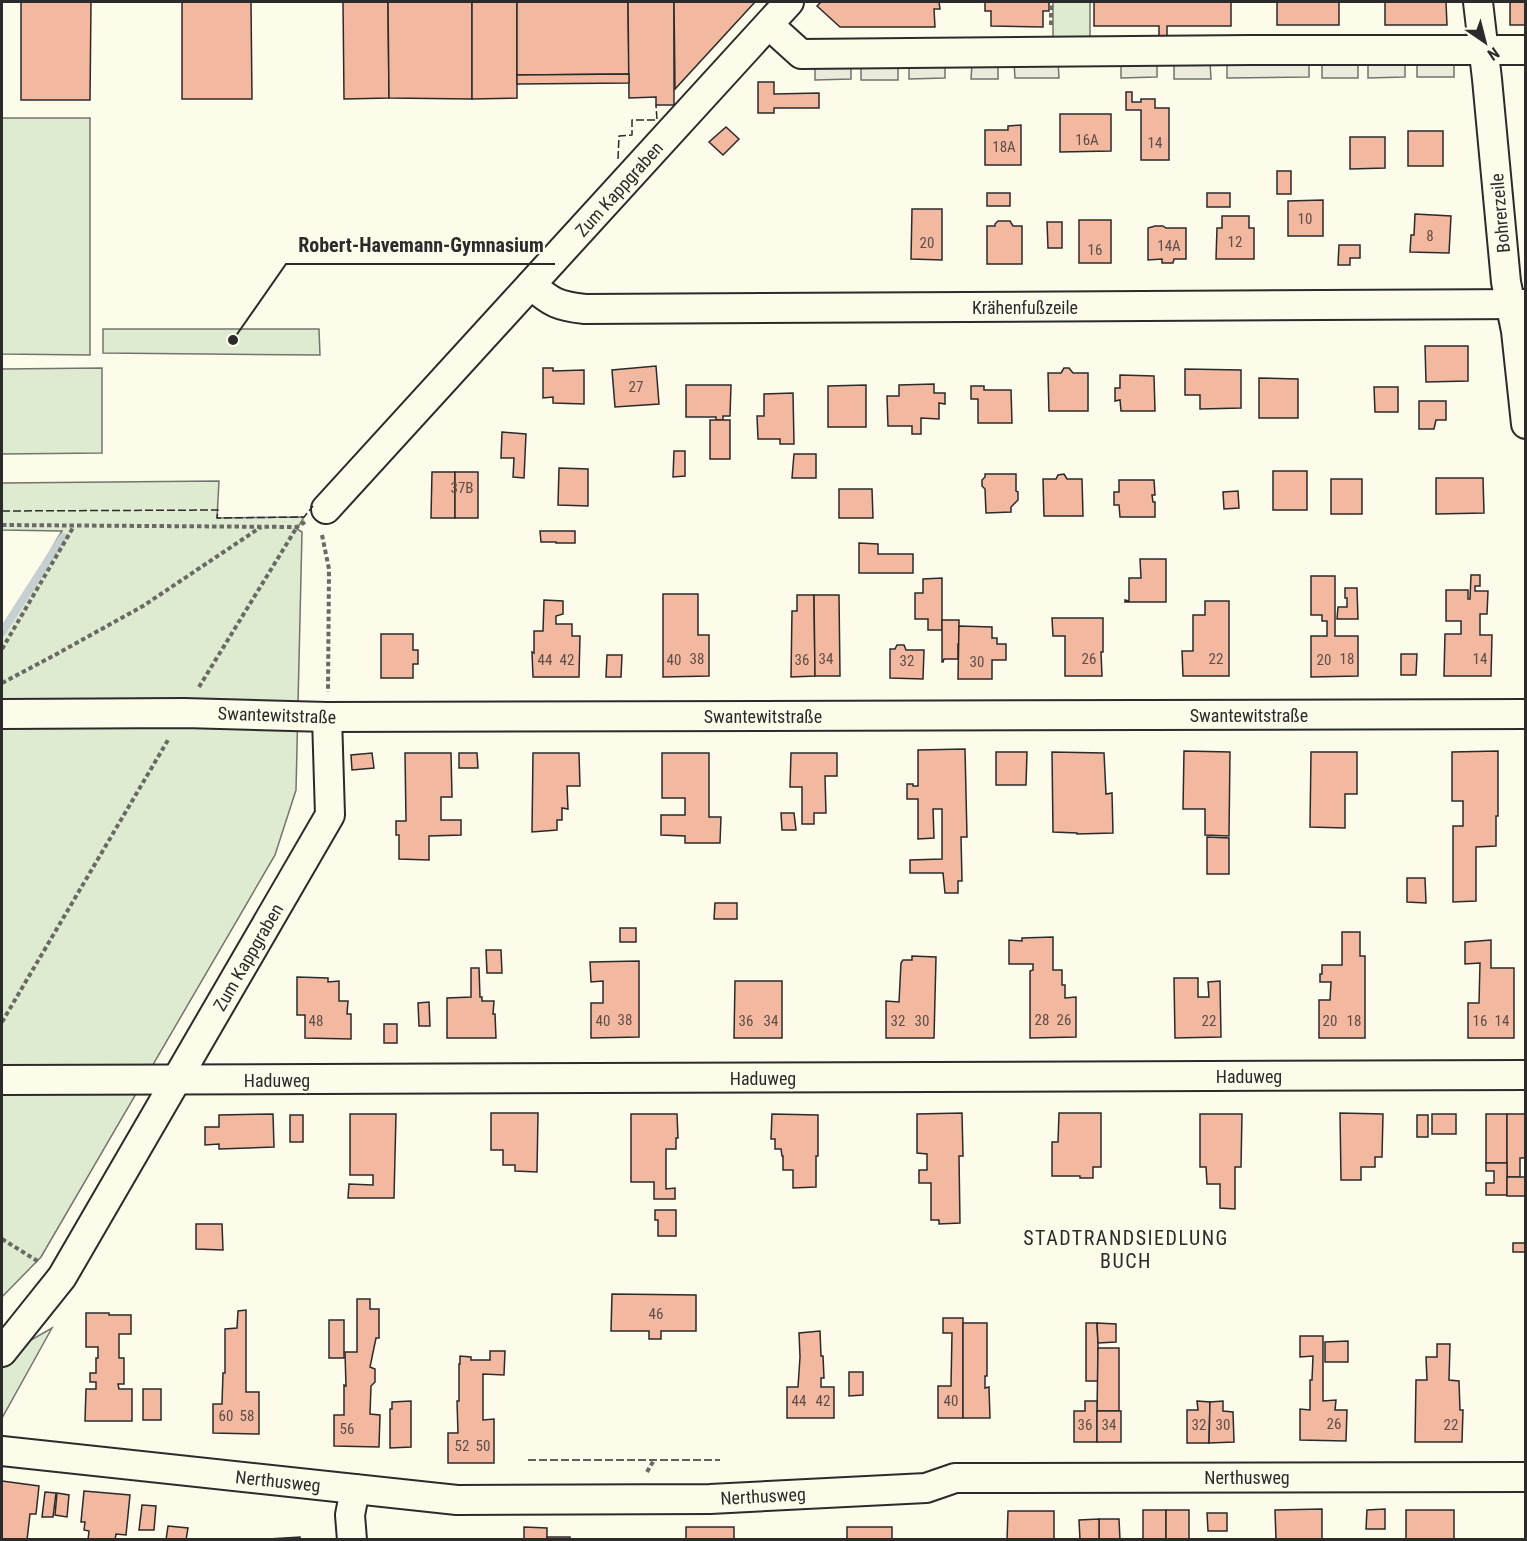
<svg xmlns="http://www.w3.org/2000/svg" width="1527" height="1541" viewBox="0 0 1527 1541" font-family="'Roboto Condensed',sans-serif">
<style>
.green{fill:#deebd1;stroke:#74746e;stroke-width:1.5}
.parking{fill:#eceadb;stroke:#74746e;stroke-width:1.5}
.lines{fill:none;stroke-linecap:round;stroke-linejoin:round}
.stream{stroke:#c7d0d0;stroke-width:8}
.building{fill:#f2b8a0;stroke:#2b2b2b;stroke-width:1.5}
.minor-casing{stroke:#2b2b2b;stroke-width:32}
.path{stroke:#6a6964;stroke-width:4;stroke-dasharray:4.5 3;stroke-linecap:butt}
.minor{stroke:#fdfbea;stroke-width:28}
.fence{stroke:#2b2b2b;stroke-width:1.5;stroke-dasharray:8 3;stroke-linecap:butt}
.labels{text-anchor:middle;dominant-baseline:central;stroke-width:4.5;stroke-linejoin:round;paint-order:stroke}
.number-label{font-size:15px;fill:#5d4e48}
.street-label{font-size:18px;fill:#2b2b2b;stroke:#fdfbea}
.neighbourhood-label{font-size:20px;letter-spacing:1.5px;fill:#2b2b2b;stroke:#fdfbea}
.leader{fill:none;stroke:#2b2b2b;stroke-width:2}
.callout-dot{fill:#2b2b2b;stroke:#fdfbea;stroke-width:2}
.callout-label{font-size:20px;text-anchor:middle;font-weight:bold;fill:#2b2b2b;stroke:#fdfbea;stroke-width:4.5;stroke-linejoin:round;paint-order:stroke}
</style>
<rect width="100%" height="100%" fill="#fdfbea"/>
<g class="green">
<rect x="1053" y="2" width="37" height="37"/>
<path d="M2 118H90V355L2 354Z"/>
<path d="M103 329H319L320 355 103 353Z"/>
<path d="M102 368V453L2 454V369Z"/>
<path d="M219 481 217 518 304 517 297 529 302 532 296 790 275 855 41 1257 2 1297V634L62 531 2 530V483Z"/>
<path d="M52 1328 2 1418V1361L10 1352Z"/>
</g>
<g class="parking">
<path d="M1454 60V77H1417V61Z"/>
<path d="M1058 61 1059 78H1015L1014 62Z"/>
<path d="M1121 61H1157V77L1121 78Z"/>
<path d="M1227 61H1309V77L1227 78Z"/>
<path d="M1358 61V78H1322V62Z"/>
<path d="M1368 61H1405V77L1368 78Z"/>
<path d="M909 62H945V78L909 79Z"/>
<path d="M1210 62 1211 79H1174V63Z"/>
<path d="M851 63V79L815 80V64Z"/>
<path d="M898 63V80H861V64Z"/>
<path d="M972 63H998V79H971Z"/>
</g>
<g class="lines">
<path class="stream" d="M2 632 63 537"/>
</g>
<g class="building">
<path d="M21 2H91L90 100H21Z"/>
<path d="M182 2H251L252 99H182Z"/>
<path d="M343 2H388L389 98 344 99Z"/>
<path d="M388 2H472V99L389 98Z"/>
<path d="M472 2H517V98L472 99Z"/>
<path d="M517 2H628L629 74 517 75Z"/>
<path d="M628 2H674V105H656V97L629 98Z"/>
<path d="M674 2H755L675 89Z"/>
<path d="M821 2H939L940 9H934L935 27H840L817 6Z"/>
<path d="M985 2H1049V11H1043V27L991 26V11H985Z"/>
<path d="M1094 2H1231V26H1167V38H1159V26H1094Z"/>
<rect x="1277" y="2" width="62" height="23"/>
<path d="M1385 2H1446L1447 25H1385Z"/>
<rect x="1510" y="2" width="16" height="23"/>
<path d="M629 74V83L517 84V75Z"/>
<path d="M758 82H774V94L819 93V108H774V113H758Z"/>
<path d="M1126 92H1132V102H1141V99H1155V108H1169V160H1141V110H1126Z"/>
<path d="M1060 114H1111V151L1060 152Z"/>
<path d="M1021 125V165H985V130H1008V126Z"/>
<path d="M726 127 739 139 723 155 709 142Z"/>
<rect x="1408" y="131" width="35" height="35"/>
<path d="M1350 137H1385V168L1350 169Z"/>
<rect x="1277" y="171" width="14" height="23"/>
<rect x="987" y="193" width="23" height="13"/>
<rect x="1207" y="193" width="23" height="14"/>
<path d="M1323 200V236H1288V201Z"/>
<path d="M912 209H942V260L911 259Z"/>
<path d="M1415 214 1451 216 1449 253 1410 252 1411 235H1414Z"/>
<path d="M1222 216H1249V228H1254V259H1216L1217 228H1222Z"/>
<rect x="1079" y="220" width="32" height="43"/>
<path d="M998 221H1010L1013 226H1022V264H987V226H995V224Z"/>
<path d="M1047 222H1062V248H1048Z"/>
<path d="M1155 226H1163L1166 228H1186V259H1174L1173 263H1162V259L1148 260V228Z"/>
<path d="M1339 245H1360V258H1350V265H1338Z"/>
<path d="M1425 346H1468V381L1426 382Z"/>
<path d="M656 366 659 404 615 407 612 370Z"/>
<path d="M543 368H553V371L584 370V404L553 403V397L543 398Z"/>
<path d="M1064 368H1069L1073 373H1088V411H1049L1048 373H1061Z"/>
<path d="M1185 369 1241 370V408L1200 409V395H1185Z"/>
<path d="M1120 375 1154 376 1155 411H1121L1120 400 1115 401V388H1120Z"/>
<path d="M1259 378 1298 379V418H1259Z"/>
<path d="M934 384V393H945V404L939 403V419L921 418V434H912V426H888L887 396H899V385Z"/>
<path d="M686 385H731L730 416H723V420H716V417H686Z"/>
<path d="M866 385V427H828V386Z"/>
<path d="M971 386H984V390H1011L1012 423H978V399H971Z"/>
<path d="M1374 387H1398V412H1375Z"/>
<path d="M793 393 794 444H780V439H758L757 416H764V394Z"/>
<path d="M1419 401H1446V420H1436L1434 429H1419Z"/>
<rect x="710" y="420" width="20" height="39"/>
<path d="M502 432 526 434 524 478 513 477 514 458H501Z"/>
<path d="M674 451H685V476L673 477Z"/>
<path d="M794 454H816V478H792Z"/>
<path d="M559 468 588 469V506L558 505Z"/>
<rect x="1273" y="471" width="34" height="39"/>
<path d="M432 472H455V518H431Z"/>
<rect x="455" y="472" width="23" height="46"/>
<path d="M985 474H1016V491L1018 492V500L1011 507V512L986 513 985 489 982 486V480L985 477Z"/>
<path d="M1064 474 1067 479H1082L1083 516H1044L1043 479H1056L1058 475Z"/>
<path d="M1436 478H1483L1484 513 1436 514Z"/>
<rect x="1331" y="479" width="31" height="35"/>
<path d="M1119 480H1154L1155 495H1152L1153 502H1155V517H1120L1119 505H1114V492H1119Z"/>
<path d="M839 489H872L873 518H839Z"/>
<path d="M1238 491 1239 508 1224 509 1223 492Z"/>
<path d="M540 531H575V543H556V542H541Z"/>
<path d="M859 543 878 544V554H913V573H859Z"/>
<path d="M1140 559H1166V602H1125V600L1129 601V578H1141Z"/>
<path d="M1471 575H1480V586H1475V591H1488L1487 614H1480V635H1492L1491 676H1444L1445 634H1461V621H1446V590H1468V599H1470Z"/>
<path d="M1311 576H1335V636H1358V676L1311 677V636H1327V621H1322V615H1311Z"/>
<path d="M942 578V630H928V619H915V593H923V579Z"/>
<path d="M1345 588H1357L1358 619H1337L1338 607H1347V598H1345Z"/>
<path d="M663 594H698V635H709V676L663 677Z"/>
<path d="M797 595H814L815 676 791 677 792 611H797Z"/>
<path d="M814 595H839L840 676H815Z"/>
<path d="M544 600 563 601V614L556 616V624H572V636H580L579 677H533L532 652 534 653V631H543Z"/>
<path d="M1205 601H1229V676H1183L1182 651H1193V615H1205Z"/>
<path d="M1052 618H1103V652H1101L1102 676H1065V636H1053Z"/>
<path d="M942 620H959V644H958V659H944L943 662H942Z"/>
<path d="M959 626 992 627V638H997V644H1006V660H992V679H958Z"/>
<path d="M381 634H413V650H418V664H413V678H381Z"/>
<path d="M897 645H904L906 650H924L923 679 890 678V649H895Z"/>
<path d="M1401 654H1417L1416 675H1401Z"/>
<path d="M607 655H622L621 677H606Z"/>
<path d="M965 749 967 837H961L962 881H958V893H945L943 873H910V860L942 859V809H933L934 838 918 839V799H907V784H913V786H918V750Z"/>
<path d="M1184 751 1230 752 1229 836 1205 835V809H1183Z"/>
<path d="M1498 751V816H1496V846L1476 847V901L1453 902V826H1463V801H1452V752Z"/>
<path d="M996 752H1027L1026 785H996Z"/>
<path d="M1052 752 1104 753 1106 794 1112 793 1113 833 1077 834V833L1053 832Z"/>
<path d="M1311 752H1357V794H1345V828L1310 827Z"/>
<path d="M372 753 374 768 352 770 351 755Z"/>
<path d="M405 753H451L452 797H441V820H461V835L429 836V860L399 859V835H396V821H406Z"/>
<path d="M459 753H477L478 768H459Z"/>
<path d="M533 753H579L580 786H567L568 809 562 808V820H557V830L532 832Z"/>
<path d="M662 753H709V817H721L720 843H685V836L661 835V815H685V798H662Z"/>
<path d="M791 753H837V776H825L826 813H814V824H802V787H790Z"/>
<path d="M781 813H794L796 830H782Z"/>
<path d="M1207 837 1229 838V874H1207Z"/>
<path d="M1407 878H1425L1426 903 1407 902Z"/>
<path d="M715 903H737V919H714Z"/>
<rect x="620" y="928" width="16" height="14"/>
<path d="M1342 932H1360V956H1365V1038H1319V1000H1330L1331 982H1320V974H1322V965H1342Z"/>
<path d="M1053 937V970H1062V985H1065V998L1076 997V1037L1030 1038V971L1033 970V964H1009V940L1022 941V938Z"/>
<path d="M1491 940V968H1514V1038H1468V1003H1479L1480 963 1465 964V942Z"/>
<path d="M486 950H501L502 973H487Z"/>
<path d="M912 956 936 957 934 1038H886V1001L899 1002 901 963 903 960H912Z"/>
<path d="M639 961V1037L591 1038V1003H603V981L591 982 590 962Z"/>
<path d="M471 968H479L480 997H482V1001H494L493 1014H495L496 1038H447V998L471 997Z"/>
<path d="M297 977 328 978V982L339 981V1001H348L347 1014H351V1039L305 1038V1015H297Z"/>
<path d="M1174 978H1198V997H1209L1208 982 1220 981 1221 1037 1175 1038Z"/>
<path d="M735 981H782V1038H734Z"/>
<path d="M429 1002 430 1026H419L418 1003Z"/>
<rect x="384" y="1024" width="13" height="19"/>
<path d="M491 1113H538L537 1172 515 1171V1165H503V1150H491Z"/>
<path d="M962 1113 963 1156H959L960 1223 939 1224V1220H931V1183H919V1170H927V1154L917 1153V1114Z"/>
<path d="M1059 1113H1101V1167H1093V1178H1080V1176H1052V1142H1058Z"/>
<path d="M1340 1113 1383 1114 1382 1157H1375V1167H1361V1180H1341Z"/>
<path d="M273 1114 274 1147 219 1149V1144L205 1145V1127H219V1115Z"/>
<path d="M350 1114H396L394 1198H348L349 1184 373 1185V1175H350Z"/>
<path d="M631 1114H677L678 1138H676V1149H666V1189L675 1188V1199H654V1182H631Z"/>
<path d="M772 1114 818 1115V1156H816V1187L793 1188V1170H783V1156H782L781 1149H775V1139H771Z"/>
<path d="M1200 1114H1242L1241 1167H1235V1209L1220 1208V1184H1207L1206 1167H1200Z"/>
<rect x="1432" y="1114" width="24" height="20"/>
<rect x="1486" y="1114" width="21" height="49"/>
<path d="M1507 1114H1526V1158H1520V1177H1507Z"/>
<rect x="290" y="1115" width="13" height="27"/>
<rect x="1417" y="1115" width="11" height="22"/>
<path d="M1486 1163H1507V1195H1486V1183H1494V1171H1486Z"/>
<rect x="1507" y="1177" width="19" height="19"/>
<path d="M655 1210H676V1236H658V1220H655Z"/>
<path d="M196 1224H222L223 1250 196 1249Z"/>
<rect x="1513" y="1243" width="13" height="9"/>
<path d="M612 1294 696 1295V1331H661V1339H649V1331H611Z"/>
<path d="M357 1299H370V1309H379V1338H376L370 1367 375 1369V1382L371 1386 370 1414 380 1415 379 1447 334 1446V1415H344V1385L346 1386 345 1352H357Z"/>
<path d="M246 1310V1392H259V1434L213 1433V1404H222L223 1373H225V1329L237 1328 238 1311Z"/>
<path d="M86 1313H109V1315H131V1334H119V1358H124V1384H118L119 1389H132V1421H85L86 1389H96V1382H90V1373H96V1358H98V1347H86Z"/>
<path d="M943 1318H963V1418H938V1386H951L952 1333H943Z"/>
<rect x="329" y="1320" width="15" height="38"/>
<path d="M963 1323H987V1376H985V1388L989 1387 990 1418H963Z"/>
<path d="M1086 1323H1097L1098 1343V1381H1086Z"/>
<path d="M1097 1323 1116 1324V1342L1098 1343Z"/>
<path d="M820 1331 821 1356H823L824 1378H821V1387H834V1418H787V1387H798L800 1357 799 1333Z"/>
<path d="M1300 1336H1323V1401L1336 1400 1335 1410H1347L1346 1441 1300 1440V1409L1310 1410V1380H1312L1313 1356 1300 1357Z"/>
<path d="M1348 1341V1362H1325V1342Z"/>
<path d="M1437 1344H1450L1449 1380 1459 1381 1460 1410H1463L1462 1442H1415L1416 1380H1427L1426 1357H1437Z"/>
<path d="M1098 1348H1119V1411H1097Z"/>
<path d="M490 1351H505L504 1375 483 1374V1420L494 1419V1463H448V1433H458L457 1401H459V1364H460V1356L471 1357V1360H490Z"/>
<path d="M849 1372H863V1395L849 1396Z"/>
<rect x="143" y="1389" width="18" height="31"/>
<path d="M411 1401V1447L390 1448V1409H392V1402Z"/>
<path d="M1085 1401H1097V1442H1074V1411H1085Z"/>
<path d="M1197 1401 1210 1402 1209 1443H1187V1410H1198Z"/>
<path d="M1223 1401V1411L1233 1412 1234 1442 1209 1443 1210 1402Z"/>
<rect x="1097" y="1411" width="24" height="31"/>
<path d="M2 1481 39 1486 36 1514H30L27 1540H2Z"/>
<path d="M84 1491 130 1495 126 1535 116 1534 115 1540H88L89 1531 84 1530 85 1522H81Z"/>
<path d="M45 1492 56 1493 53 1517H42Z"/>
<path d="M57 1493 69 1495 67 1517 55 1515Z"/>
<path d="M142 1505 156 1506 154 1530H139Z"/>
<path d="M1322 1509V1540H1276L1275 1510Z"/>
<path d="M1385 1509V1529H1366L1367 1510Z"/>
<rect x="1143" y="1510" width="23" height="30"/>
<rect x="1166" y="1510" width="23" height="30"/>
<rect x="1406" y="1510" width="48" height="30"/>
<path d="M1008 1511H1054V1540H1007Z"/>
<path d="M1207 1513H1227V1531H1208Z"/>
<path d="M1099 1519H1119L1120 1540H1099Z"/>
<path d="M1099 1519V1540H1080L1079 1520Z"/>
<path d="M168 1526 188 1528 186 1540H166Z"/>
<path d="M524 1527 547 1528V1540H524Z"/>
<rect x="686" y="1527" width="48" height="13"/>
<rect x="847" y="1527" width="45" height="13"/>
<path d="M300 1537V1540L268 1539Z"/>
<rect x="547" y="1537" width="23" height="3"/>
</g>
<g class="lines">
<defs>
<g id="minor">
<path d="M1478 2 1487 79 1506 282 1516 331 1526 424"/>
<path d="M769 25 801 54 1250 50H1526"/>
<path d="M531 285C552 303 558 306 585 309L1526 304"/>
<path d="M326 509 789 2"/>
<path d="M2 714 184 713 327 717 1526 714"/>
<path d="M2 1080 1526 1075"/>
<path d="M2 1352 62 1277 330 815 327 717"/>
<path d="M2 1451 457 1500 710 1499 926 1488 955 1478 1526 1477"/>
<path d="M352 1540 350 1515 355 1489"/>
</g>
</defs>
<use href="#minor" class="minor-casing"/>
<g class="path">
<path d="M1051 25V2"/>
<path d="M2 525 297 527 305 522"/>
<path d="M322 535 329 569 328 692"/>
<path d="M2 649 74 526"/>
<path d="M2 683 53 656 143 606 261 527"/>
<path d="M199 687 297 527"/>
<path d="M2 1022 168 740"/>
<path d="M2 1239 39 1262"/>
<path d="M647 1472 654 1460"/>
</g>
<use href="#minor" class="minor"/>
<g class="fence">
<path d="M618 159 619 136 632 135V120H657L656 105"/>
<path d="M2 511 218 510 217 518 304 517 313 506"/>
<path d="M528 1460H720"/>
</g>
</g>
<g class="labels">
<g class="number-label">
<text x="1087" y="140">16A</text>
<text x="1155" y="143">14</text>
<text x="1004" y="147">18A</text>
<text x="1305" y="219">10</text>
<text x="1430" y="236">8</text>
<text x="1235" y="242">12</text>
<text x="927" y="243">20</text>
<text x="1169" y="246">14A</text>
<text x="1095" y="250">16</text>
<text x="636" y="387">27</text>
<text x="462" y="488">37B</text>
<text x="697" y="659">38</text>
<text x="826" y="659">34</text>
<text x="1089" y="659">26</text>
<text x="1216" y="659">22</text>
<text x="1347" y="659">18</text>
<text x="1480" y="659">14</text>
<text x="545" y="660">44</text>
<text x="567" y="660">42</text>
<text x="674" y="660">40</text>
<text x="802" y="660">36</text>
<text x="1324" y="660">20</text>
<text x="907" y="661">32</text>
<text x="977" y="662">30</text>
<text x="625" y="1020">38</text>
<text x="1042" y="1020">28</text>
<text x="1064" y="1020">26</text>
<text x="316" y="1021">48</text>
<text x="603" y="1021">40</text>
<text x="746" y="1021">36</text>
<text x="771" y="1021">34</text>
<text x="898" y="1021">32</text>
<text x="922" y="1021">30</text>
<text x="1209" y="1021">22</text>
<text x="1330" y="1021">20</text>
<text x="1354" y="1021">18</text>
<text x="1480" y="1021">16</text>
<text x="1502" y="1021">14</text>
<text x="656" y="1314">46</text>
<text x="799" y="1401">44</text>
<text x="823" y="1401">42</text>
<text x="951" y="1401">40</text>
<text x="226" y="1416">60</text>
<text x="247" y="1416">58</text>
<text x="1334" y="1424">26</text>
<text x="1085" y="1425">36</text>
<text x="1109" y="1425">34</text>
<text x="1199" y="1425">32</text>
<text x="1223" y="1425">30</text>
<text x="1451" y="1425">22</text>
<text x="347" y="1429">56</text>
<text x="462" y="1446">52</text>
<text x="483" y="1446">50</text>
</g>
<g class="street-label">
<text transform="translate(619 189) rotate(-48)">Zum Kappgraben</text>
<text transform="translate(1500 213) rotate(-95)">Bohrerzeile</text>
<text x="1025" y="307">Krähenfußzeile</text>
<text transform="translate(277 715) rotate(2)">Swantewitstraße</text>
<text x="1249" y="715">Swantewitstraße</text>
<text x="763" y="716">Swantewitstraße</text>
<text transform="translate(248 957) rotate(-60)">Zum Kappgraben</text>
<text x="1249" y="1076">Haduweg</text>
<text x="763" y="1078">Haduweg</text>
<text x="277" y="1080">Haduweg</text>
<text x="1247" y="1477">Nerthusweg</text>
<text transform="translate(278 1481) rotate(6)">Nerthusweg</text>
<text transform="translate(763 1496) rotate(-3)">Nerthusweg</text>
</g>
<g class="neighbourhood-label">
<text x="1126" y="1238">STADTRANDSIEDLUNG<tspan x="1126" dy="23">BUCH</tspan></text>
</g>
</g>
<path class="leader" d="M233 340L286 264H555"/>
<circle class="callout-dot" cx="233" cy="340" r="6"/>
<g class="callout-label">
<text x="421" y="252">Robert-Havemann-Gymnasium</text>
</g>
<rect width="1527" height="1541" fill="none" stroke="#2b2b2b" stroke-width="6"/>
<g transform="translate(1485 42) rotate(145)" stroke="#fdfbea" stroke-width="4.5" paint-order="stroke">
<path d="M0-4.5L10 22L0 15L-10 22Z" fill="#2b2b2b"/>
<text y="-9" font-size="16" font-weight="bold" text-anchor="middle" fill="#2b2b2b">N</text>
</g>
</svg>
